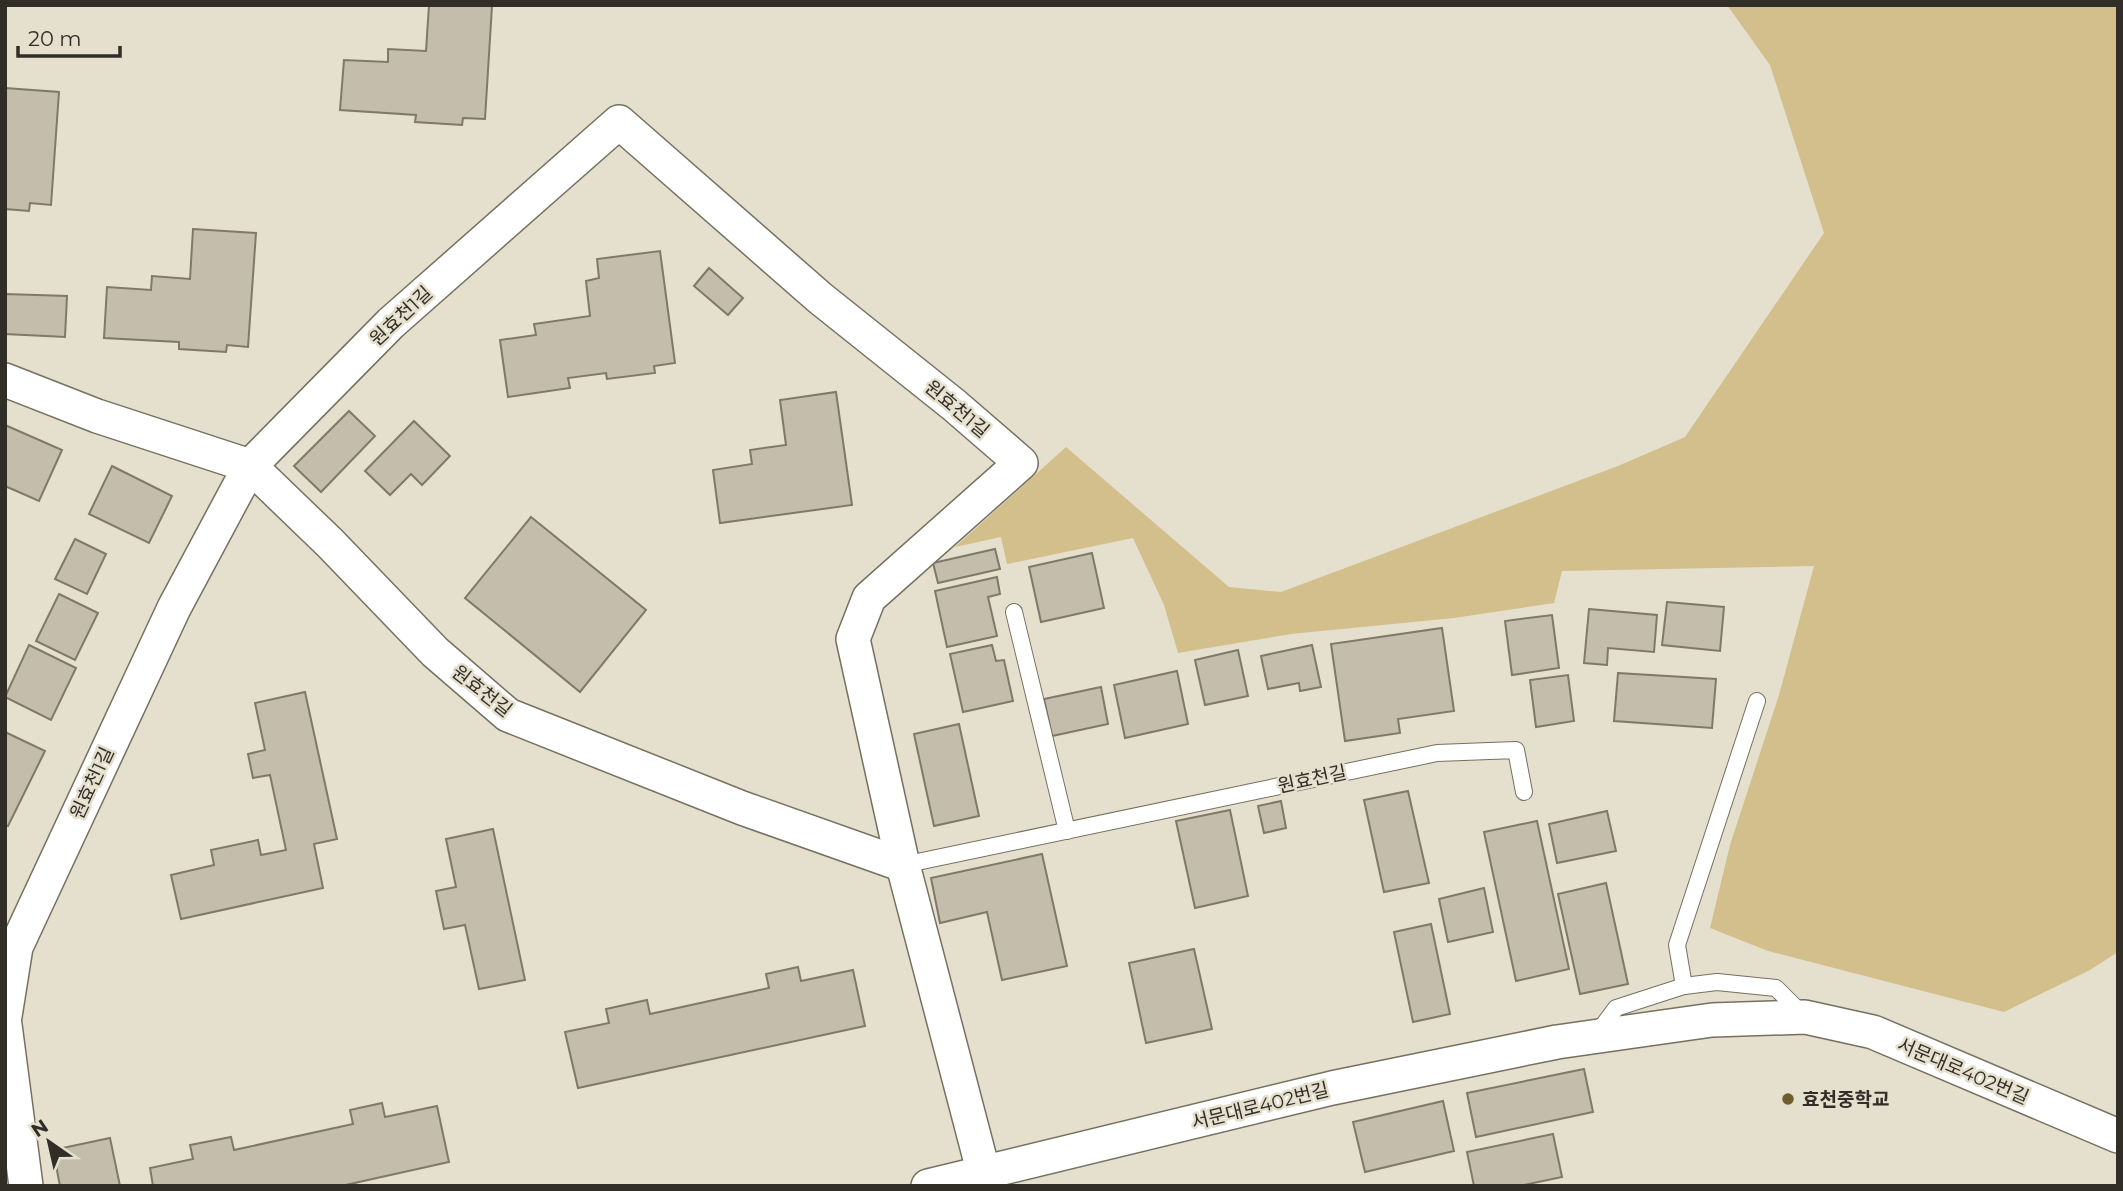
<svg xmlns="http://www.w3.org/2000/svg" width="2123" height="1191" viewBox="0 0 2123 1191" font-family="Montserrat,'Noto Sans KR',sans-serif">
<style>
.green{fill:#d3bf8b}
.building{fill:#c4bdac;stroke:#7f796a;stroke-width:2}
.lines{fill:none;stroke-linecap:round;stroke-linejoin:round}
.lane-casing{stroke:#757060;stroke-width:18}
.street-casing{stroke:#757060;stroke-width:36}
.lane{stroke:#fff;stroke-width:16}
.street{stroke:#fff;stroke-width:33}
.poi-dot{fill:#6f5e2c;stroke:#e5dfcd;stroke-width:2.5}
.labels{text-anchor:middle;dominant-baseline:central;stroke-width:5;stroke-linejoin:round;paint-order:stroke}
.street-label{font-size:19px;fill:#302e27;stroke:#e5dfcd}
.poi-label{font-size:19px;font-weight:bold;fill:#302e27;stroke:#e5dfcd;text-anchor:start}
</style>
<rect width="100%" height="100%" fill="#e5dfcd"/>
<path class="green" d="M1727 5H2118V952L2090 970 2004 1012 1768 951 1710 928 1730 845 1779 695 1814 566 1562 571 1554 603 1454 618 1291 634 1178 653 1164 605 1133 538 1007 564 1001 537 955 547 1066 447 1229 587 1281 592 1618 466 1685 437 1824 233 1770 65Z"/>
<g class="building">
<path d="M429 5 492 6 485 119 463 118 462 125 415 122 416 115 340 110 344 60 388 62V49L426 51Z"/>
<path d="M5 88 59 92 51 205 30 203 29 211 5 209Z"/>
<path d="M193 229 256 233 248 347 227 345 226 352 179 349V342L104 338 107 287 151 290 152 276 190 279Z"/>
<path d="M660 251 675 363 654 366 655 373 607 379 606 373 568 378 570 388 508 397 500 340 536 335 534 324 590 316 586 281 599 278 597 259Z"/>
<path d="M709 268 743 298 728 315 694 286Z"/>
<path d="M5 294 67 296 65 337 5 334Z"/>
<path d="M836 392 852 505 720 523 713 470 752 464 750 450 786 445 780 400Z"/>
<path d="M349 411 375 436 321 492 294 466Z"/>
<path d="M414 421 450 456 422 485 411 474 390 495 365 471Z"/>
<path d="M5 425 62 450 39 501 5 486Z"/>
<path d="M112 466 172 496 149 543 89 514Z"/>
<path d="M531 517 646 610 580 692 465 598Z"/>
<path d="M75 539 106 554 87 594 55 579Z"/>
<path d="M995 549 1000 569 938 583 933 563Z"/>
<path d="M1092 553 1104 608 1041 622 1029 567Z"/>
<path d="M997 577 1000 594 988 597 997 636 947 647 935 591Z"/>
<path d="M59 594 98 613 75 660 36 641Z"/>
<path d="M1667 602 1724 607 1720 651 1662 645Z"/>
<path d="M1589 609 1657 615 1654 652 1608 648 1607 665 1584 663Z"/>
<path d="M1552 615 1559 668 1512 675 1505 621Z"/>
<path d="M1442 628 1454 711 1398 719 1400 733 1345 741 1331 644Z"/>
<path d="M29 645 76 668 51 720 5 697Z"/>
<path d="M992 645 996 661 1004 660 1013 701 963 712 950 654Z"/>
<path d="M1312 645 1321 687 1300 691 1299 683 1268 689 1261 656Z"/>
<path d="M1238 650 1248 696 1205 705 1195 660Z"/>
<path d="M1177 671 1188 724 1125 738 1114 685Z"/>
<path d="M1618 673 1716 679 1712 728 1614 721Z"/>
<path d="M1568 675 1574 721 1536 727 1530 680Z"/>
<path d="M1101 687 1108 724 1052 736 1044 699Z"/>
<path d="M305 692 337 839 314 844 323 888 181 919 171 875 214 865 211 850 258 840 261 855 286 850 270 775 253 778 248 754 265 750 255 703Z"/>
<path d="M959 724 979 816 934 826 914 734Z"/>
<path d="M5 732 45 751 8 826 5 825Z"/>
<path d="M1408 791 1429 883 1384 892 1364 800Z"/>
<path d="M1281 801 1286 828 1264 833 1258 806Z"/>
<path d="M1230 810 1248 896 1195 908 1176 821Z"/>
<path d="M1607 811 1616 851 1557 863 1549 824Z"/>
<path d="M1537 821 1569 969 1516 981 1484 832Z"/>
<path d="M493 829 525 980 479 989 465 925 444 929 436 891 456 887 446 839Z"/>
<path d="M1042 854 1067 966 1002 980 987 912 940 923 931 878Z"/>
<path d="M1606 883 1628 984 1580 994 1558 894Z"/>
<path d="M1484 888 1493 932 1448 942 1439 899Z"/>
<path d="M1431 924 1450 1014 1413 1022 1394 932Z"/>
<path d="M1194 949 1212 1029 1146 1043 1129 963Z"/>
<path d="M798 967 801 981 853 970 865 1026 578 1088 565 1032 609 1023 606 1009 647 1000 650 1014 769 988 766 974Z"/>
<path d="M1584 1069 1593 1112 1476 1137 1467 1093Z"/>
<path d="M1443 1101 1454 1151 1365 1172 1353 1122Z"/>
<path d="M382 1103 385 1117 437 1106 449 1162 341 1186H153L150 1168 193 1159 190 1145 231 1137 234 1150 353 1124 350 1110Z"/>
<path d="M1553 1134 1562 1177 1519 1186H1474L1467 1152Z"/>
<path d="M110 1138 120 1186H60L53 1150Z"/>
</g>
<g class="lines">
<defs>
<g id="lane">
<path d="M1014 612 1067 831"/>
<path d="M903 865 1437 753 1516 750 1524 792"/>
<path d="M1684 986 1677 945 1757 701"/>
<path d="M1596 1035 1616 1008 1684 986 1717 982 1776 988 1803 1015"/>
</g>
<g id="street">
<path d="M5 380 97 416 250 466 330 543 435 652 508 715 742 808 903 865"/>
<path d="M5 1016 16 947 174 608 250 466 391 323 619 122 820 298 954 405 1021 463 869 598 853 639 903 865 984 1174"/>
<path d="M5 1025 26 1186"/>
<path d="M928 1186 1332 1088 1557 1042 1712 1020 1805 1017 1873 1032 2118 1136"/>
</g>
</defs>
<use href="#lane" class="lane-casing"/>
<use href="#street" class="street-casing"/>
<use href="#lane" class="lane"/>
<use href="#street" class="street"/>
</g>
<circle class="poi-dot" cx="1788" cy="1099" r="7"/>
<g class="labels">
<g class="street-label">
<text transform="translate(401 316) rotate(-43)">원효천1길</text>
<text transform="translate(957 409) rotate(40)">원효천1길</text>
<text transform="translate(482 691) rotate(38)">원효천길</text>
<text transform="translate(1312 779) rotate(-12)">원효천길</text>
<text transform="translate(92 783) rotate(-65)">원효천1길</text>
<text transform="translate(1963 1071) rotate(23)">서문대로402번길</text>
<text transform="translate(1260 1106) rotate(-14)">서문대로402번길</text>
</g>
<g class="poi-label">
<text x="1802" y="1099">효천중학교</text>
</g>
</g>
<rect width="2123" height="1191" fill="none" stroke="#302e27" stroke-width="14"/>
<g transform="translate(49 1142) rotate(326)" stroke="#e5dfcd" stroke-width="5" paint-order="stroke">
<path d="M0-5L12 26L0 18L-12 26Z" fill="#302e27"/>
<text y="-10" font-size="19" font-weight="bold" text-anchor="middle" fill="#302e27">N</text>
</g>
<path d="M18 46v10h102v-10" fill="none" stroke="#302e27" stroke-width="3.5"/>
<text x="28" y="46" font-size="21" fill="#302e27" stroke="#e5dfcd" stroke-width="5" paint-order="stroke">20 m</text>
</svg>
